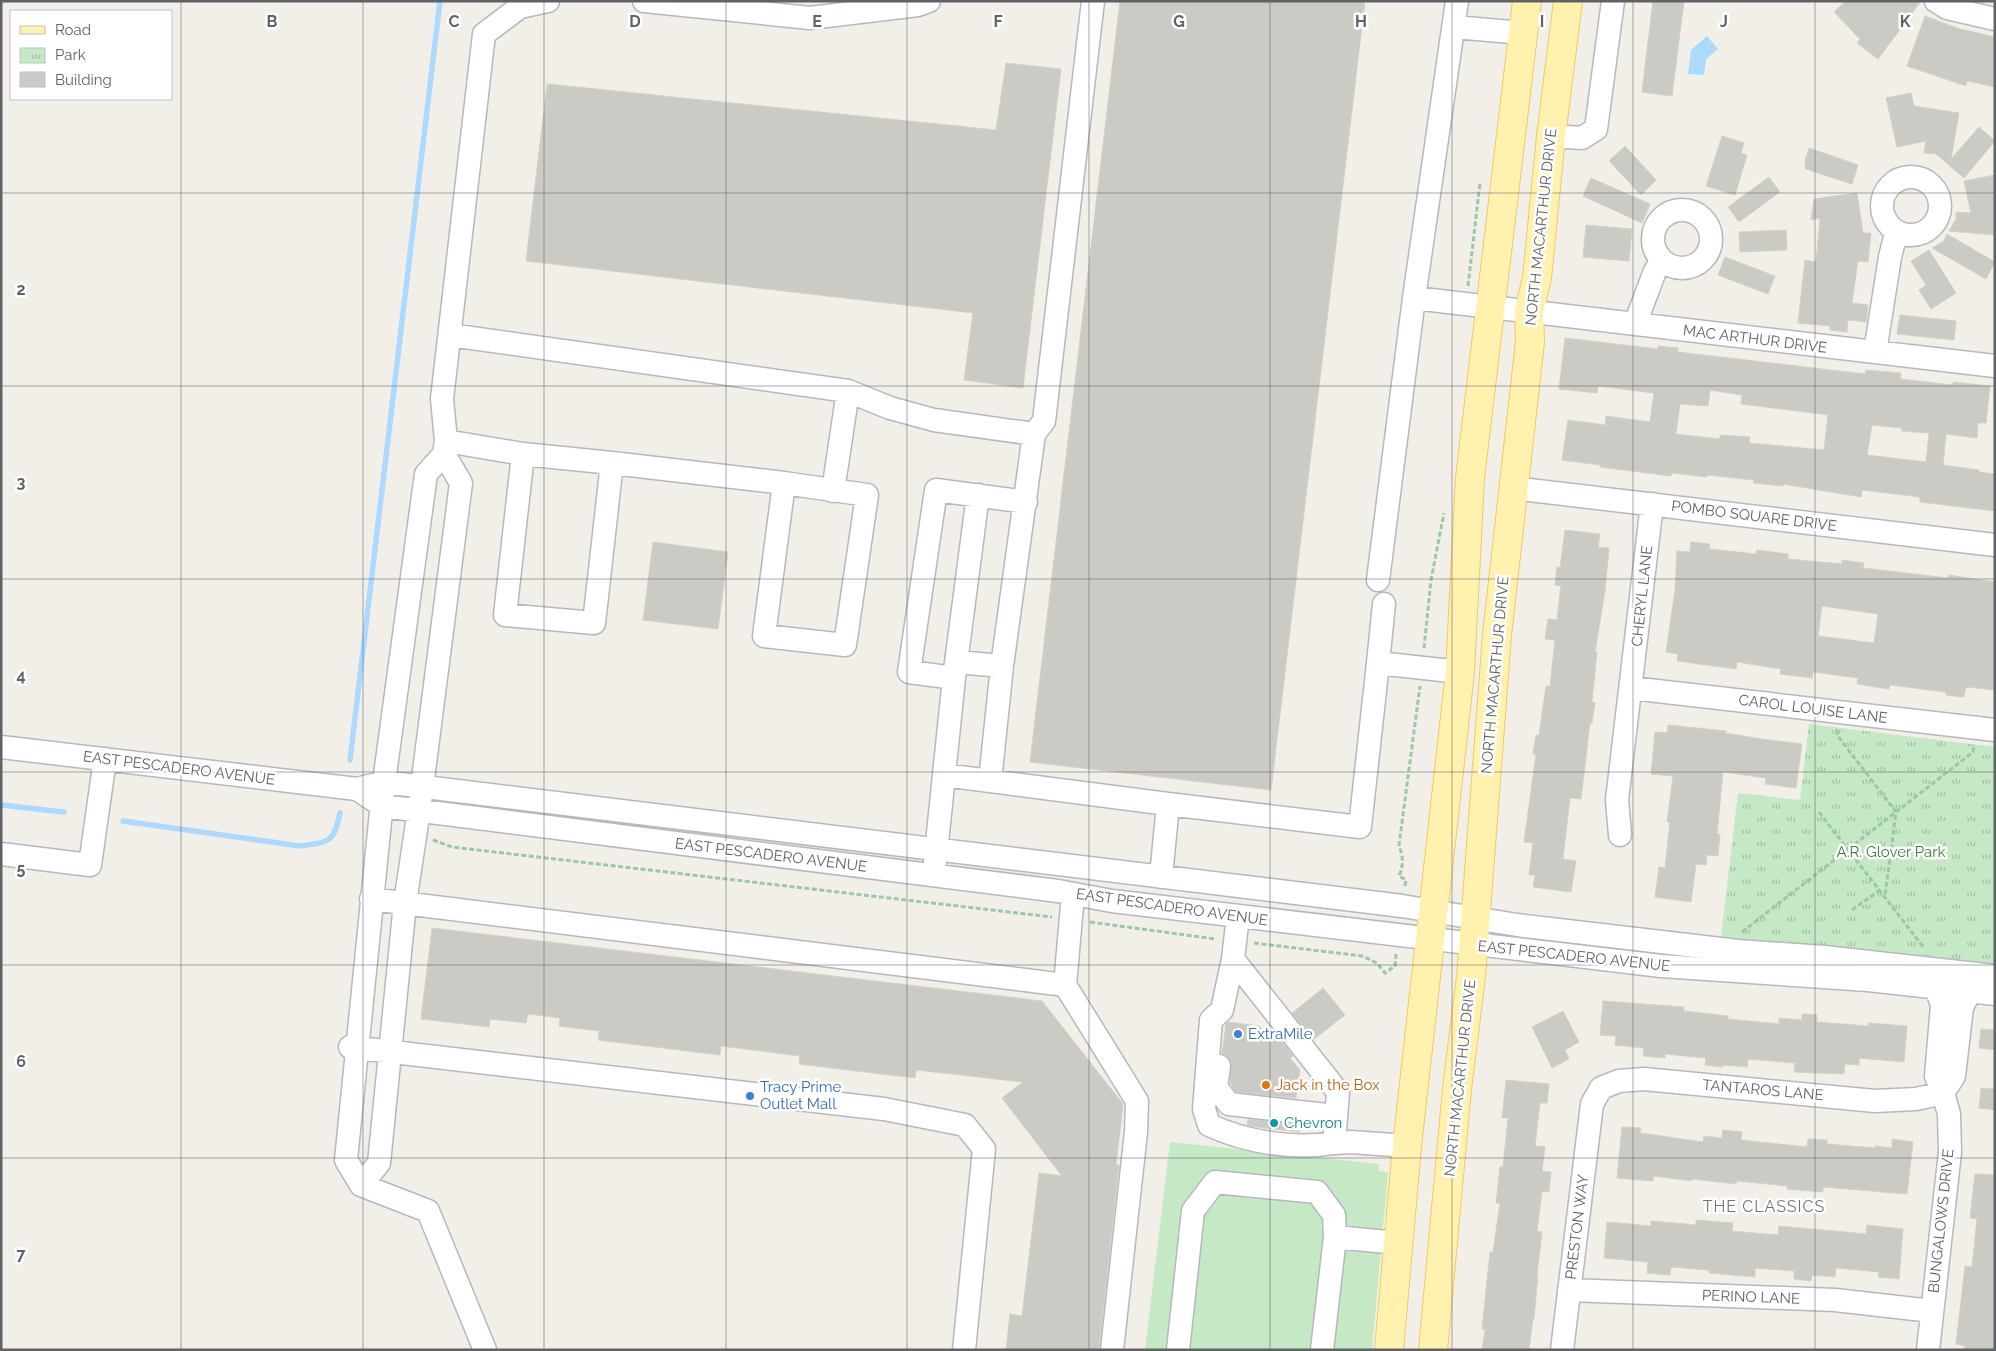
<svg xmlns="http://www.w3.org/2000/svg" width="1996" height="1351" font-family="Raleway,sans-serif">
  <defs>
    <pattern id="park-tufts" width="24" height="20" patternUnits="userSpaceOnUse" patternTransform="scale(1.25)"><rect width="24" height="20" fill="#c5e8c5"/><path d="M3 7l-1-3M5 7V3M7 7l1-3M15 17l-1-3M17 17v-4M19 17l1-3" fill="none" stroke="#a3c0a4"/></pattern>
  </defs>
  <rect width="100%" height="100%" fill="#f1efe8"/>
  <path fill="#c5e8c5" d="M1170 1142 1379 1164V1171L1388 1172 1372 1350H1145Z"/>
  <path fill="url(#park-tufts)" d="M1809 724 1995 747V969L1721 937 1738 793 1800 800Z"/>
  <path fill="#aadaff" d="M1707 36 1718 49 1706 59 1704 75 1688 74 1691 50Z"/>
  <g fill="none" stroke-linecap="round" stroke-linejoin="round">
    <path stroke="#aadaff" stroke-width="5.5" d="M350 760 440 1
      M1 805 64 812
      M123 821 300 846C329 842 334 843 340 813"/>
  </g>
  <path fill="#cccac5" stroke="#d6d1c6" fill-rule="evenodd" d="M1120 1H1365L1271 790 1030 762Z
    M1653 1H1684L1672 96 1642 92Z
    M1846 1H1921L1878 59 1857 43 1860 39 1834 12Z
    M1925 16 1960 29 1995 37V87L1967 81 1966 86 1907 66Z
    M1006 63 1061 69 1023 388 964 380 973 313 526 261 547 84 996 130Z
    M1911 93 1914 106 1959 113 1951 159 1979 127 1995 141 1964 178 1936 154 1924 153 1926 141 1897 147 1886 98Z
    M1722 136 1744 143 1741 153 1747 155 1735 195 1706 186Z
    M1625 146 1656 180 1641 195 1609 161Z
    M1809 148 1858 165 1852 184 1806 169 1805 161Z
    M1995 175V235L1949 231 1956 219V212L1971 213 1964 181Z
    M1769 177 1780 192 1739 222 1728 207Z
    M1591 178 1650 204 1642 223 1583 196Z
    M1857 193 1863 233H1871L1868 262 1858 261 1852 303 1868 305 1866 322 1848 320 1847 332 1830 330V326L1798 323 1805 260 1816 262 1820 218 1811 220 1814 199Z
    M1586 225 1632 229 1629 261 1583 257Z
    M1786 230 1787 250 1740 252 1739 232Z
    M1947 234 1995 262 1986 279 1932 248 1943 242Z
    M1929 250 1956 293 1931 309 1919 290 1926 285 1911 261Z
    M1725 257 1775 276 1768 294 1718 275Z
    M1900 315 1956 321 1954 340 1897 334Z
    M1565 338 1658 349V346L1678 348V352L1865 374 1866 370 1901 373 1900 379 1953 385V382L1990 386 1986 423H1978L1977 438 1946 434 1943 465 1979 470V472L1995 474V511L1920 502V497L1862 490 1861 497 1783 484V486L1753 483 1754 480 1707 475V477L1671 473V476L1600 467V465L1562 460 1568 420 1605 425 1606 416 1650 422 1654 393 1598 386 1597 393 1559 389ZM1710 390 1742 395 1741 404 1828 415 1824 450 1749 443 1750 437 1720 435V439L1676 434 1680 404 1708 406ZM1872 425 1902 428V431L1929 433 1926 462 1867 455Z
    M1565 530 1600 534 1598 547 1609 548 1605 591 1595 652H1597L1592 702 1595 703 1592 723H1590L1581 799 1570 798 1563 859 1576 861 1571 892 1533 887 1535 875H1529L1533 843 1524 842 1536 754H1533L1536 735H1539L1546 686H1550L1555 640 1545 639 1548 619 1557 620 1561 586 1555 585 1557 567 1560 568Z
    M653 542 728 552 718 629 643 620Z
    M1691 542 1710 544 1709 549 1756 554 1757 550 1788 554V559L1842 564V560L1864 563 1863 568 1948 578 1949 575 1995 582V690L1966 687 1964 697 1946 695V692L1890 685 1889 689 1857 684 1858 678 1813 672 1812 678 1780 674 1781 669 1737 662 1736 669 1677 661 1678 654 1666 652 1675 590 1677 551 1690 552ZM1822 606 1878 614 1874 643 1818 636Z
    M1668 725 1726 731 1725 733 1762 739 1802 744 1796 788 1765 784 1766 778 1723 772 1717 834H1720L1718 856 1707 855 1706 865 1696 864 1691 902 1655 897 1659 867 1665 868 1670 822H1667L1673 776 1651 774 1655 732 1667 733Z
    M432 928 1042 1001 1123 1104 1116 1165H1119L1099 1350H1006L1010 1314 1022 1316 1039 1173 1062 1176 1002 1098 1023 1082 916 1070 915 1078 799 1064 800 1056 721 1046 720 1055 598 1040 599 1031 559 1026 560 1018 528 1014 526 1023 490 1019 489 1027 421 1019Z
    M1323 988 1345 1015 1313 1040 1292 1013Z
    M1603 1001 1684 1007V1011L1728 1016V1019L1779 1024V1018L1802 1020V1014L1817 1015V1022L1868 1026 1869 1023 1907 1026 1904 1062 1859 1058V1065L1845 1064 1844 1074 1794 1072 1795 1063 1748 1059 1747 1067 1723 1065V1067L1705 1065 1706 1058 1665 1054V1058L1643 1056 1644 1048 1615 1045 1616 1036 1600 1035Z
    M1563 1011 1579 1042 1565 1050 1569 1059 1552 1068 1532 1027Z
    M1228 1022 1259 1026 1266 1035 1272 1030 1293 1056 1290 1058 1300 1070 1296 1098 1236 1092 1230 1083 1231 1062 1227 1056 1222 1054 1226 1024Z
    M1981 1029 1995 1030V1050L1979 1048Z
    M1506 1080 1549 1084 1547 1103H1540L1535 1146 1545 1147 1542 1171 1551 1172 1549 1192 1542 1191 1537 1231 1542 1232 1537 1274H1538L1534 1319 1533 1318 1529 1350H1482L1485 1330 1482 1329 1490 1252H1493L1500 1203H1496L1500 1167H1503L1508 1118H1502Z
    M1981 1088 1995 1089V1110L1979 1108Z
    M1248 1119 1300 1125 1299 1132 1257 1127 1247 1125Z
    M1622 1127 1641 1128 1640 1133 1703 1142 1704 1136 1722 1138 1723 1130 1742 1132 1741 1140 1807 1147 1808 1139 1827 1140V1144L1875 1148V1146L1892 1148V1139L1913 1142 1907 1194 1823 1187V1192L1787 1189V1186L1737 1181 1736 1184 1692 1179V1181L1654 1176 1653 1181 1617 1178Z
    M1975 1174 1995 1175V1350H1964L1965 1346 1956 1344 1965 1266 1972 1267 1977 1219 1970 1218Z
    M1696 1220 1733 1223 1732 1231 1778 1235 1779 1226 1866 1234 1867 1225 1903 1229 1899 1279 1878 1277 1879 1272 1836 1268 1835 1277 1812 1275 1811 1281 1794 1279V1271L1755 1268V1277L1709 1273V1270L1671 1267 1670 1275 1647 1273 1648 1262 1604 1258 1607 1222 1651 1226V1221L1696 1225Z"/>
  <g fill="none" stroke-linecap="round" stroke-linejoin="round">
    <defs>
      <path id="minor" d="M644 1 810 18 918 5 929 1
        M1936 1 1947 8 1995 19
        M1454 27 1523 33
        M1551 136 1582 138 1596 129 1613 1
        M1882 206a29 29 0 1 1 58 0a29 29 0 1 1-58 0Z
        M1653 239a29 29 0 1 1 58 0a29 29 0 1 1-58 0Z
        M1414 298 1995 366
        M1635 324 1655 271 1662 261
        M450 335 848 391 890 408 934 420 1034 434
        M1875 352 1890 257 1896 233
        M446 441 523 454 505 615 594 623 612 463 784 483 764 636 845 645 867 495 784 483
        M523 454 612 463
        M1512 488 1995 545
        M833 491 848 391
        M1378 580 1414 298 1457 1
        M1384 604 1378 663 1460 672
        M957 662 1002 666
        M954 678 909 672 936 490 1026 502
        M1631 688 1995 730
        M1 747 357 789 384 782 1402 906 1517 925 1738 951 1824 957 1995 976
        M944 775 954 678 978 495
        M990 781 1002 666 1034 434 1044 421 1093 1
        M357 789 382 806 1058 891 1112 901 1661 966 1868 980 1995 994
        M1620 835 1617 800 1652 504
        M1 854 90 865 105 759
        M935 862 944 775 1168 804
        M1161 877 1168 804 1360 827 1378 663
        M1073 894 1065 985 1137 1101 1136 1132 1112 1350
        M371 899 1065 985
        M1238 916 1233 959 1338 1092 1334 1143 1351 1142 1407 1146
        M1233 959 1222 1010 1211 1020 1204 1109 1209 1125C1246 1142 1293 1150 1334 1143
        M350 1047 884 1109 965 1125 984 1149 964 1350
        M1219 1066 1216 1087 1229 1104 1335 1116
        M1943 1093 1954 1076 1962 1007 1970 992
        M361 1185 379 1163 405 903 419 810 461 483 444 454
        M1335 1237 1398 1243
        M1569 1290 1835 1300 1932 1311
        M485 1350 428 1211 361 1185 346 1160 384 782 426 474 444 454 446 441 442 399 484 34 520 7 548 1
        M1178 1350 1193 1211 1215 1182 1317 1192 1334 1215 1335 1237 1322 1350
        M1562 1350 1592 1104 1601 1088 1619 1081 1644 1079 1875 1101 1916 1099 1943 1093
        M1928 1350 1950 1152 1949 1114 1943 1093 1936 1076 1942 1005 1936 988"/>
      <path id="major" d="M1389 1350 1407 1146 1460 672 1470 478 1527 1
        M1433 1350 1457 1089 1471 977 1497 635 1530 342 1529 311 1537 278 1551 136 1568 1"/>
    </defs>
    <use href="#minor" stroke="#b5b8bc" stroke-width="25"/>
    <use href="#major" stroke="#f2c960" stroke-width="30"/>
    <path stroke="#9cc7a9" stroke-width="3" stroke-dasharray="5 2.5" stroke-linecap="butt" d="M1468 286 1480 183
      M1424 648 1431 580 1444 513
      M1837 730V735L1896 812 1885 896
      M1819 812 1924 948
      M433 840 452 847 1052 917
      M1890 854 1901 856
      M1405 886 1406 880 1399 876C1404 865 1403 856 1399 845L1420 686
      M1852 910 1880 890
      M1090 922 1215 939
      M1742 932 1973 752 1974 746
      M1254 943 1362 956 1377 963 1385 973 1395 966 1396 954"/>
    <use href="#minor" stroke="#fff" stroke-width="22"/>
    <use href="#major" stroke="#fff2af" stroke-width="28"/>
  </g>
  <path fill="none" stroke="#5f6368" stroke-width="1" stroke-opacity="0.55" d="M181 1V1350M363 1V1350M544 1V1350M726 1V1350M907 1V1350M1089 1V1350M1270 1V1350M1452 1V1350M1633 1V1350M1815 1V1350M1 193H1995M1 386H1995M1 579H1995M1 772H1995M1 965H1995M1 1158H1995"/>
  <g fill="#3f7fe0" stroke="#fff" stroke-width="2">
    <circle cx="1238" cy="1034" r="5"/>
    <circle cx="750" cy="1096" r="5"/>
  </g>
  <circle fill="#e8710a" stroke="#fff" stroke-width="2" cx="1266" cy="1085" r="5"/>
  <circle fill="#0f9aa8" stroke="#fff" stroke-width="2" cx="1274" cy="1123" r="5"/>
  <g text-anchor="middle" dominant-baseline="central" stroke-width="5" stroke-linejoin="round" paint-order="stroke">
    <g font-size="15" fill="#5f6368" stroke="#fff">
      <text transform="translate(1541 227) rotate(-84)">NORTH MACARTHUR DRIVE</text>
      <text transform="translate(1755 339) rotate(7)">MAC ARTHUR DRIVE</text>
      <text transform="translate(1754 516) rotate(7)">POMBO SQUARE DRIVE</text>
      <text transform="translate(1642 596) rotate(-84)">CHERYL LANE</text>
      <text transform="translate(1495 675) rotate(-85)">NORTH MACARTHUR DRIVE</text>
      <text transform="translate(1813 709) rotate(7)">CAROL LOUISE LANE</text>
      <text transform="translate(179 768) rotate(7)">EAST PESCADERO AVENUE</text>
      <text transform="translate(771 855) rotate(7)">EAST PESCADERO AVENUE</text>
      <text transform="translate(1172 907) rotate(8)">EAST PESCADERO AVENUE</text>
      <text transform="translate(1574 956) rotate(6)">EAST PESCADERO AVENUE</text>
      <text transform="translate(1460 1078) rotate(-84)">NORTH MACARTHUR DRIVE</text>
      <text transform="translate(1763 1090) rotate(5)">TANTAROS LANE</text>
      <text transform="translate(1941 1221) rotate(-84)">BUNGALOWS DRIVE</text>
      <text transform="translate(1577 1227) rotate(-83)">PRESTON WAY</text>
      <text transform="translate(1751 1297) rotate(2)">PERINO LANE</text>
    </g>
    <g font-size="15" fill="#348238" stroke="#fff">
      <text x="1891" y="852">A.R. Glover Park</text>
    </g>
    <g font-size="15" fill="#366cbe" stroke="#fff" text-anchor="start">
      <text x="1248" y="1034">ExtraMile</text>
      <text x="760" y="1087">Tracy Prime<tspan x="760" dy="17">Outlet Mall</tspan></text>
    </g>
    <g font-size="15" fill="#c56008" stroke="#fff" text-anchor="start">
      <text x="1276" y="1085">Jack in the Box</text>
    </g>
    <g font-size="15" fill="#0d838f" stroke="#fff" text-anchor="start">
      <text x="1284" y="1123">Chevron</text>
    </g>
    <g font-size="16" letter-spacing="1" fill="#70757a" stroke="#fff">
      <text x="1764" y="1206">THE CLASSICS</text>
    </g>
  </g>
  <g font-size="16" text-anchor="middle" font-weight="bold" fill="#5f6368" stroke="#fff" stroke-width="5" stroke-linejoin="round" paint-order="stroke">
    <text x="272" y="27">B</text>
    <text x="454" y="27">C</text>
    <text x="635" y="27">D</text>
    <text x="817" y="27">E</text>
    <text x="998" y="27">F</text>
    <text x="1179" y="27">G</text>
    <text x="1361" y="27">H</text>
    <text x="1542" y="27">I</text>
    <text x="1724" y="27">J</text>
    <text x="1905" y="27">K</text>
    <text x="21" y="295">2</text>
    <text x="21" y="488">3</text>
    <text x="21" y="681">4</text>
    <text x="21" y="874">5</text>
    <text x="21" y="1067">6</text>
    <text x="21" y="1260">7</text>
  </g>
  <rect width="1996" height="1351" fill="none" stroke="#5f6368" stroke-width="5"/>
  <rect x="10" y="10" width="162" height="90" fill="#ffffff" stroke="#bfc1c3"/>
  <rect x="20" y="26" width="25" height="8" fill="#fff2af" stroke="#bfc1c3"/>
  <text x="55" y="35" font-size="15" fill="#5f6368">Road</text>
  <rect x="20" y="48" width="25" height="15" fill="url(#park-tufts)" stroke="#bfc1c3"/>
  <text x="55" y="60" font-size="15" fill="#5f6368">Park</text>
  <rect x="20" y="72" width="25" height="15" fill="#cccac5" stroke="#bfc1c3"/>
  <text x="55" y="85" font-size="15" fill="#5f6368">Building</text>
</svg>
